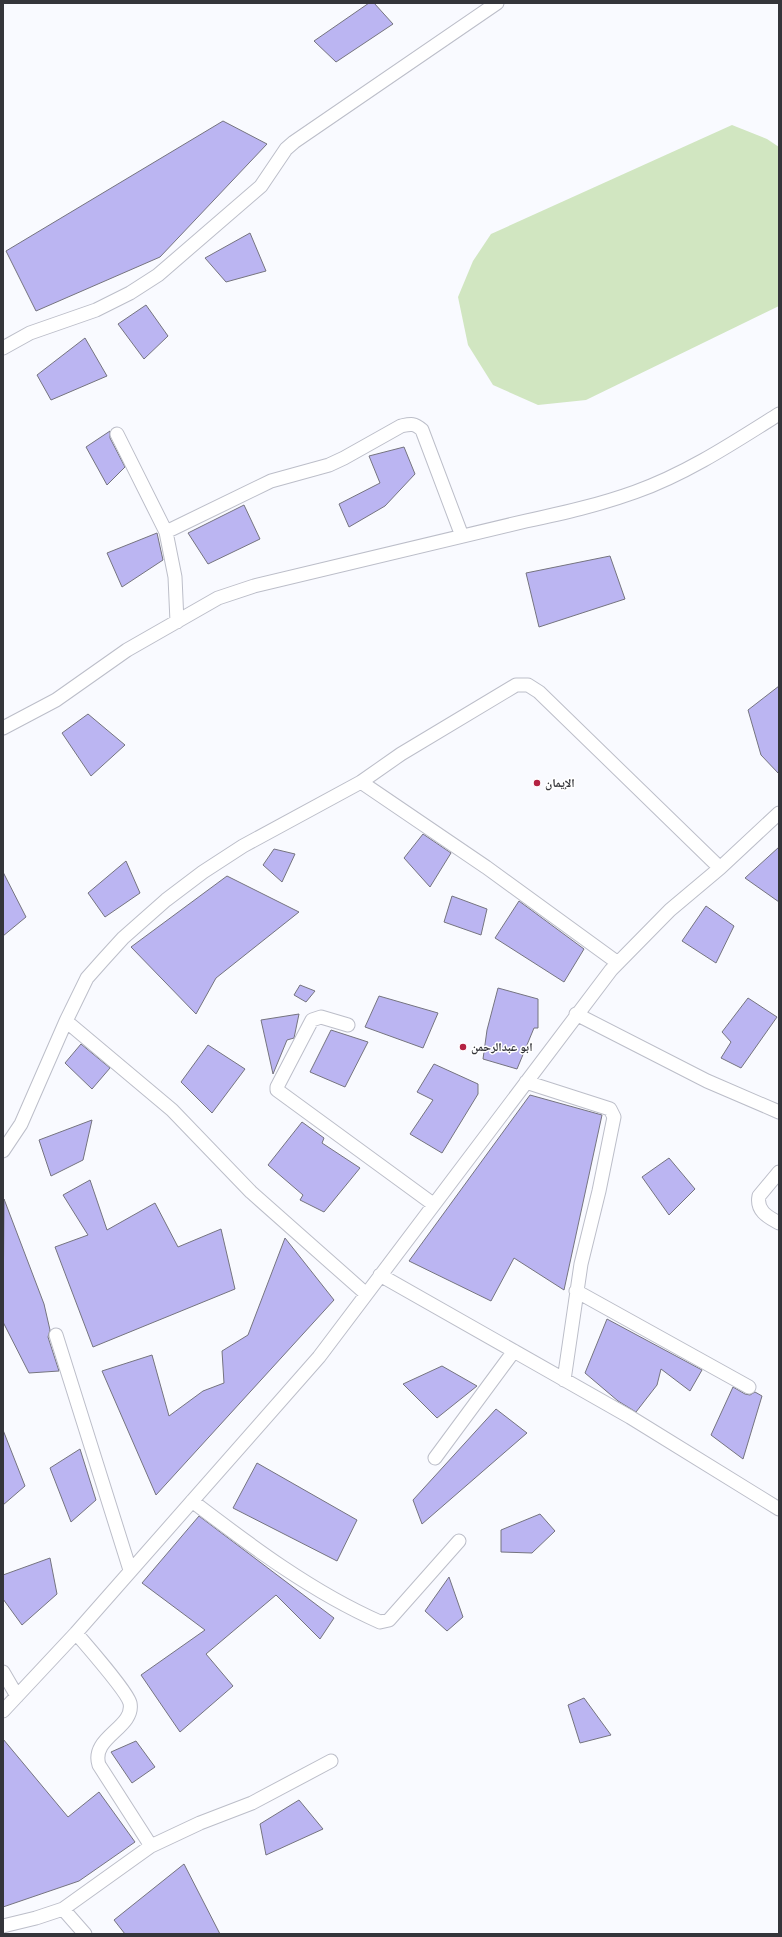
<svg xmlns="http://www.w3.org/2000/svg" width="782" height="1937" font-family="'Roboto Condensed','Noto Naskh Arabic',sans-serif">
  <rect width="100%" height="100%" fill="#f9faff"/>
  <path fill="#d1e6c1" d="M732 125 767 139 779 147V306L586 400 538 405 493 385 468 345 458 297 473 261 491 234Z"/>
  <path fill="#bbb5f2" stroke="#75747f" d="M369 3H374L393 24 336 62 314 41Z
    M223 121 267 144 160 257 36 311 6 251Z
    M250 233 266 271 226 282 205 258Z
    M146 305 168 336 144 359 118 324Z
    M85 338 107 376 51 400 37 375Z
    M110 431V438L125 467 107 485 86 447Z
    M404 447 415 474 385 506 349 527 339 504 380 483 369 456Z
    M244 505 260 539 208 564 188 533Z
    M157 533 163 560 122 587 107 553Z
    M610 556 625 599 539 627 526 573Z
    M779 686V774L761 755 748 710Z
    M88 714 125 745 91 776 62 733Z
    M423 834 451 853 430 887 404 858Z
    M779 847V902L745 878Z
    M274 849 295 854 282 882 263 865Z
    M126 861 140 893 105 917 88 893Z
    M3 872 26 917 3 936Z
    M227 876 299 912 216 978 196 1014 131 947Z
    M452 896 487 909 481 935 444 922Z
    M519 901 584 949 564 982 495 938Z
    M706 906 734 926 716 963 682 941Z
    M300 985 315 991 306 1002 294 995Z
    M498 988 538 999V1028H534L517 1069 483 1059 487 1030Z
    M379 996 438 1013 423 1048 365 1027Z
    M748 998 777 1017 741 1068 721 1058 731 1042 722 1032Z
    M299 1014 294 1038 287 1040 273 1074 261 1020Z
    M331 1030 368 1042 345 1087 310 1072Z
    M81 1044 110 1068 92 1089 65 1063Z
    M208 1045 245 1069 212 1113 181 1082Z
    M434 1064 478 1084V1094L442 1153 410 1134 433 1100 417 1092Z
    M530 1095 602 1115 564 1290 514 1258 491 1301 409 1261Z
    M92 1120 83 1160 51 1176 39 1140Z
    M302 1122 324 1138 322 1143 360 1168 324 1212 300 1200 303 1195 268 1165Z
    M669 1158 695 1189 669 1215 642 1177Z
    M90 1180 107 1230 155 1203 178 1247 221 1229 235 1289 93 1347 55 1247 88 1235 63 1195Z
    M4 1199 44 1304 50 1330 48 1337 59 1371 29 1373 3 1322Z
    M285 1238 334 1300 156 1495 102 1371 152 1355 169 1416 203 1391 224 1383 222 1351 248 1335Z
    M607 1319 702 1370 690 1391 661 1369 657 1385 636 1412 618 1401 585 1373Z
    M442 1366 477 1386 437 1418 403 1384Z
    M733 1387 745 1394 750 1395 755 1392 762 1396 743 1459 711 1435Z
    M496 1409 527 1433 422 1524 413 1500Z
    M3 1430 25 1486 3 1505Z
    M80 1449 96 1500 71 1522 50 1468Z
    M257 1463 357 1520 337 1561 233 1508Z
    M540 1514 555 1531 532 1553 501 1552V1530Z
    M199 1516 334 1618 320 1639 276 1595 206 1654 233 1686 180 1732 141 1675 205 1630 142 1583Z
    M50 1558 57 1594 22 1625 3 1599V1575Z
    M449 1577 463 1617 447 1631 425 1611Z
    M584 1698 611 1735 580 1743 568 1705Z
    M3 1739 68 1817 99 1792 135 1842 79 1881 3 1907Z
    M136 1741 155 1767 132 1783 111 1752Z
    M299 1800 323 1829 266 1855 260 1824Z
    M184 1864 220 1934H125L114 1920Z"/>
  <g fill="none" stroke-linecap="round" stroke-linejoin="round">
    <defs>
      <path id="street" d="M3 348 30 333 96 310 130 293 158 275 261 186 286 149 294 142 497 3
        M117 434 166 532 175 577 177 622
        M166 532 271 481 329 465 344 458 401 426C411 424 414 423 422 430L462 536
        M3 728 56 700 127 650 218 598 254 586 526 521C563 513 599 505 635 492 686 474 733 443 779 414
        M361 782 486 867 618 963
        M576 1014 707 1081 779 1112
        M66 1021 87 978 103 960 123 938 166 900 203 872 243 846 361 782 401 754 516 685H528L539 692 720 868
        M348 1025 321 1017 312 1020 277 1087V1090L433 1204
        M526 1082 610 1109 614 1117 599 1191 581 1264 564 1380
        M3 1151 21 1124 66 1021 172 1110 251 1192 365 1293
        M779 1172 759 1196C756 1211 768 1217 779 1223
        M380 1275 630 1417 779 1509
        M576 1291 749 1387
        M56 1335 130 1570
        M435 1458 514 1351
        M192 1501C251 1546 312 1592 380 1622L389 1620 459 1541
        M76 1633C86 1645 127 1691 130 1703 135 1728 90 1737 99 1765L151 1846
        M3 1672 17 1696
        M3 1711 76 1633 319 1357 611 970 670 910 720 868 779 813
        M63 1909 85 1934
        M3 1926 36 1918 63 1909 151 1846 200 1823 252 1803 331 1761"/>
    </defs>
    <use href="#street" stroke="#bcbec9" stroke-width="15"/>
    <use href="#street" stroke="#fff" stroke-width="13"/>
  </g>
  <g fill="#b42243" stroke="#fff" stroke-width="1.5">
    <circle cx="537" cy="783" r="4"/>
    <circle cx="463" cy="1047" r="4"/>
  </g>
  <g text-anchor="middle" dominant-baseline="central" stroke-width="3" stroke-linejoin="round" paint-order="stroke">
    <g font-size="12" font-weight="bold" fill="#34353a" stroke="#fff" text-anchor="start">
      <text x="545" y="783">الإيمان</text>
      <text x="471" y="1047">ابو عبدالرحمن</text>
    </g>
  </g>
  <rect width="782" height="1937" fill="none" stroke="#34353a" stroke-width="8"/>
</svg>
